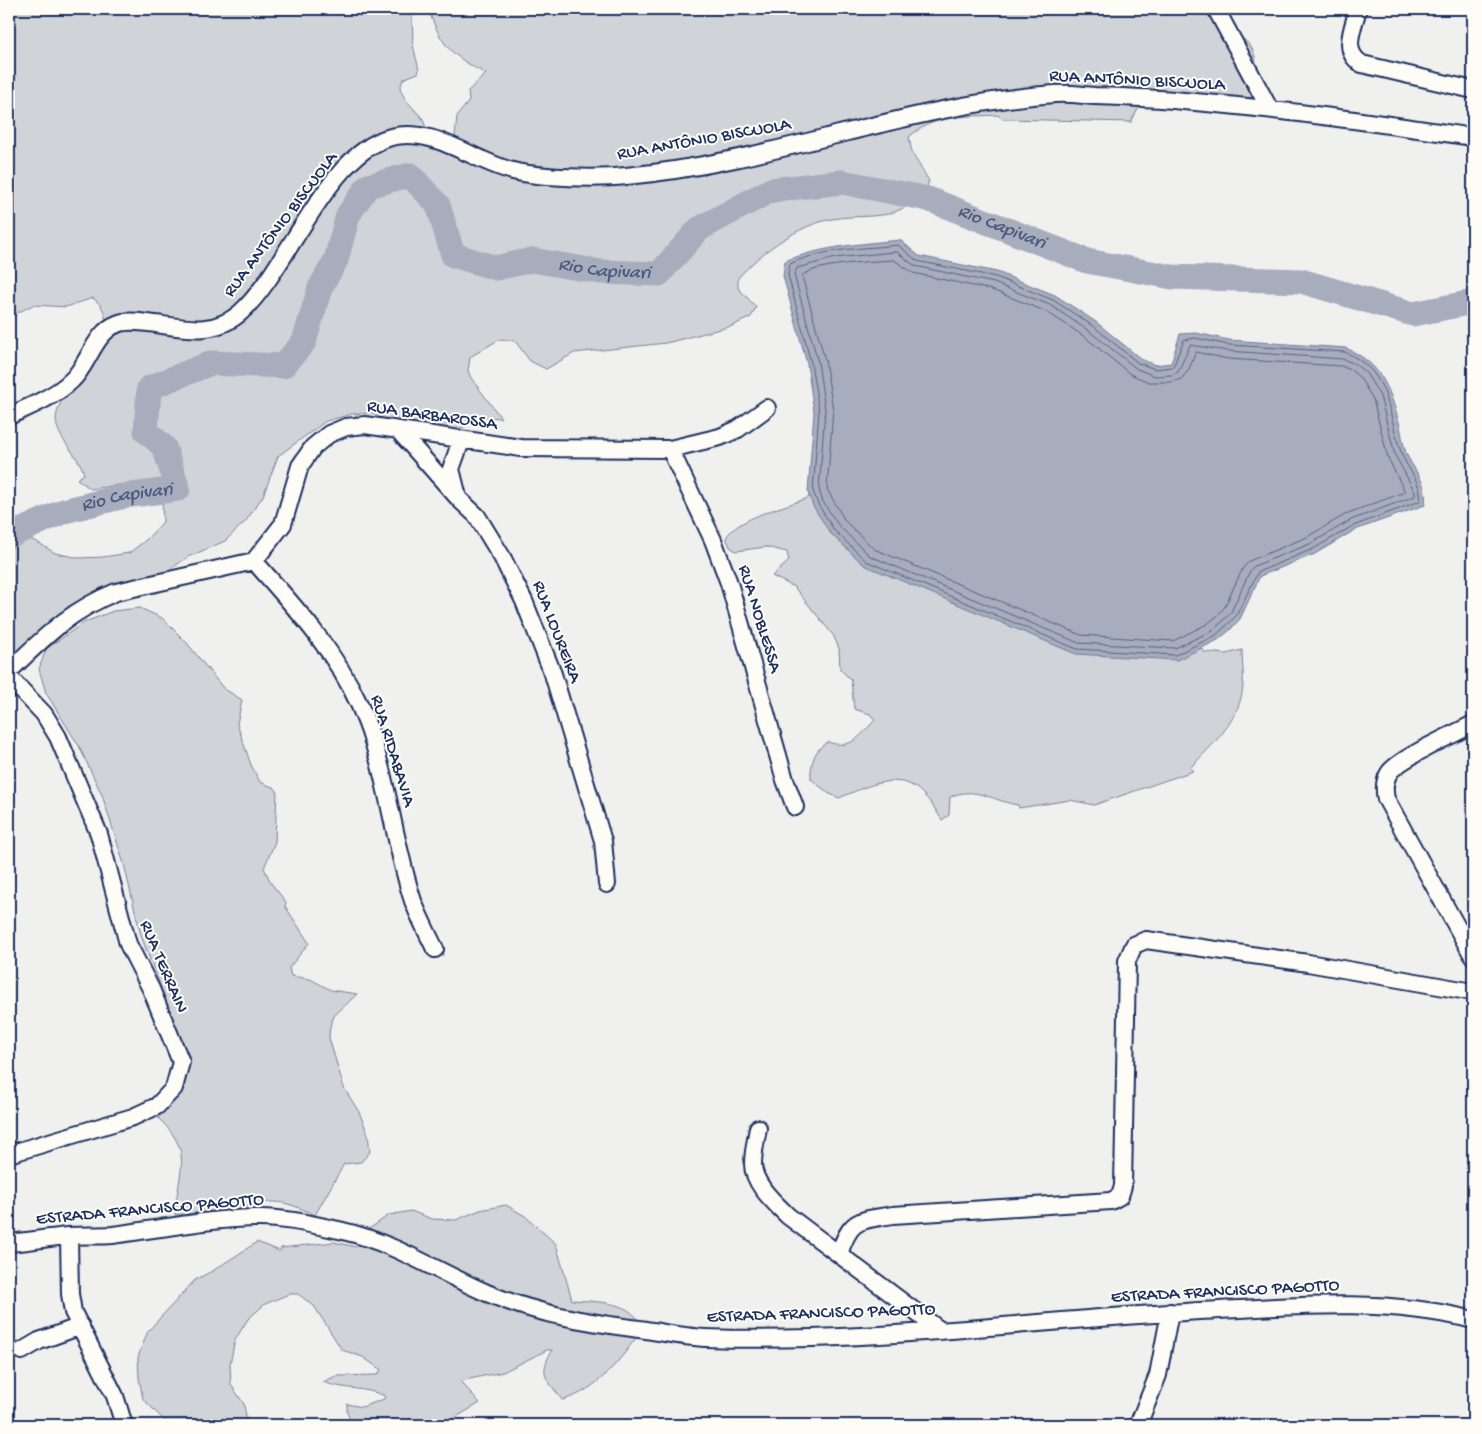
<svg xmlns="http://www.w3.org/2000/svg" width="1482" height="1434" font-family="'Gochi Hand',sans-serif">
  <rect width="100%" height="100%" fill="#f0f0ee"/>
  <filter id="ink" filterUnits="userSpaceOnUse"><feTurbulence type="fractalNoise" baseFrequency=".02" numOctaves="2"/><feDisplacementMap in="SourceGraphic" scale="10" xChannelSelector="R" yChannelSelector="G"/><feConvolveMatrix kernelMatrix="1 2 1 2 8 2 1 2 1" color-interpolation-filters="sRGB"/></filter>
  <g filter="url(#ink)">
    <path fill="#d0d3d8" stroke="#76819b" d="M9 9H350L353 11 363 12 365 9H412L413 45 419 70 418 73 403 79 400 89 405 99 423 119 430 141 454 146 457 116 469 101 468 91 486 74C450 54 443 48 428 9H1224V27C1234 33 1246 38 1252 49 1260 62 1256 94 1246 104L1144 98 1131 122 1004 119 997 115C965 117 934 114 909 137L912 153 929 181 923 198C912 203 900 211 888 214 867 218 845 215 823 221 792 230 759 254 738 278V288L756 307 751 317 732 326 666 343 574 353 546 369 530 361 515 341 500 339 470 357 468 371 471 378 501 418 482 417 464 427 436 437 422 436 372 413 352 414 326 421 278 456 263 496 245 522 225 541 188 557 151 582 101 597 9 667V531L37 542 55 553 79 558 103 557 129 553 146 540 163 522 162 498 144 487 118 485 91 489 77 479 84 474C79 454 57 440 56 420 56 385 135 329 93 298L66 307 33 305 9 317Z
      M820 468 1195 635 1204 652 1226 654 1242 650C1242 662 1244 673 1243 685 1241 720 1212 745 1190 768L1193 771 1094 805 1070 800 1019 808 1018 805C995 802 976 785 950 797L949 815 942 820C937 812 931 802 924 795 900 768 866 787 839 798L828 793 811 779C810 765 814 749 828 742 851 750 859 737 875 720L870 714 854 709 851 680 840 669 839 648 833 635 794 587 772 576 789 561 787 552 766 547 736 551 730 547 726 538C736 518 787 506 808 498Z
      M140 608 162 618 187 643 223 688 242 700 237 724 251 765 260 782 275 788 277 791 275 842 264 868 271 883 286 902 285 906 309 943 289 968 291 976 310 979 331 990 357 994 334 1016 330 1026 329 1038 344 1088 359 1112 368 1134 370 1152 361 1162 344 1164 315 1215C270 1193 269 1204 225 1211 209 1214 192 1212 175 1215 177 1171 196 1153 158 1118 175 1097 189 1087 188 1058L141 936 124 864 102 795 79 746 46 693 39 669 46 649 85 622 113 611Z
      M506 1205 525 1216 556 1244 572 1300C596 1302 635 1300 642 1329 622 1358 597 1392 562 1400 546 1377 538 1376 552 1350H547L503 1372 460 1381 480 1403 453 1419 425 1425H353L347 1413V1404L362 1407 384 1399 385 1396C366 1387 343 1390 323 1382L336 1376 377 1375 381 1370 363 1357 342 1350 314 1306 298 1294H289L265 1304 248 1319 235 1340 230 1364 231 1385 244 1404 247 1425H169L143 1399 139 1378 138 1357 148 1331 195 1280 214 1270 257 1242 280 1251 281 1248 334 1242 356 1247 369 1229 389 1215 411 1211 432 1219 456 1220 480 1210Z"/>
    <path fill="#a7adbd" stroke="#6f7b97" d="M900 240 919 256 997 272 1055 295 1096 322 1141 359 1155 365 1171 363 1180 334 1196 333 1229 340 1346 348C1383 365 1390 389 1400 426 1402 435 1403 445 1406 453 1415 473 1428 482 1425 505L1355 530 1315 554 1260 576 1240 619 1230 630 1218 640 1177 660 1076 654 864 565 830 533 813 506 808 492 814 412 807 364 783 276 785 261C823 246 861 244 900 240Z"/>
    <g fill="none" stroke-linecap="round" stroke-linejoin="round">
      <path stroke="#536184" stroke-width="1" d="M898 245 917 261 996 277 1053 300 1093 326 1138 363 1155 369 1173 367 1184 340 1195 338 1229 345 1345 352C1392 373 1386 410 1401 452 1406 468 1423 483 1420 501L1353 526 1313 549 1258 572 1236 616 1226 626 1215 636 1175 655 1077 649 866 561 834 530 818 504 813 491 819 411 811 363 788 275 790 264C823 248 863 249 898 245Z
        M897 252 915 266 994 283 1050 305 1089 331 1137 369 1155 376 1172 375 1178 372 1190 345 1228 351 1343 359 1355 364 1366 373 1380 396 1395 455 1415 492V496L1351 520 1310 544 1254 566 1250 571 1231 612 1222 622 1212 631 1175 648 1079 643 870 556 839 526 823 502 819 490 825 410 818 362 794 275 797 268 835 258Z
        M894 260 913 273 992 290 1047 312 1085 337 1130 374 1149 382H1172L1181 379 1188 371 1196 352 1228 359 1341 366 1351 370 1360 378 1373 399 1388 458 1405 492 1348 513 1307 537 1249 561 1243 568 1224 608 1217 616 1207 624 1173 641 1081 635 874 549 845 521 827 489 833 410 825 360 802 276C813 264 876 261 894 260Z"/>
      <path stroke="#a7adbd" stroke-width="25" id="s1" d="M9 536 64 511 124 496 178 489 164 447 146 431 149 388 211 363 283 366 304 342 320 288 336 260 348 215 368 186 410 175 438 205 453 255 496 268 532 260 601 272 659 274 699 229 771 190 842 182 928 199 1087 261 1172 277 1301 281 1413 314 1473 302"/>
      <defs>
        <path id="minor" d="M1216 9 1269 108
          M1358 9C1353 28 1341 52 1362 64L1473 90
          M9 416C29 407 56 396 72 380 88 365 95 332 117 324 126 320 138 322 148 323 182 327 212 337 240 313 288 270 326 154 391 137 434 126 474 162 513 171 541 178 598 179 626 176 771 163 909 104 1055 94 1068 93 1082 95 1095 96 1125 97 1155 98 1184 101 1281 109 1377 123 1473 137
          M398 430 460 500 477 516 502 557 524 601 553 674 603 841 607 884
          M670 449 713 540 729 583 785 780 795 807
          M457 493 451 469 461 441
          M254 561C293 605 334 649 359 704 387 766 392 837 413 901 419 917 428 934 435 949
          M9 671C45 637 69 611 116 592L254 561 283 524 300 466 313 447 329 434 346 427 365 425 521 448 670 449 720 437 738 429 767 408
          M9 677 44 714 58 737 99 834 128 944 151 989 181 1062 174 1088 157 1106 133 1117 9 1154
          M1473 724C1455 734 1399 758 1389 773 1384 781 1384 790 1386 799L1473 956
          M758 1128C756 1140 753 1152 753 1164 753 1184 775 1203 788 1216L941 1331
          M69 1236 70 1294 73 1312 115 1396 124 1425
          M9 1243C29 1241 48 1238 68 1236 83 1235 98 1236 113 1235 160 1229 207 1219 254 1218 283 1217 315 1225 343 1231 395 1243 438 1272 487 1293 536 1314 586 1322 639 1329 661 1332 683 1337 705 1338 877 1344 1049 1318 1220 1310 1304 1305 1392 1299 1473 1320
          M839 1254C851 1218 858 1221 893 1215L1111 1201 1120 1196 1123 1186 1127 961 1134 945 1146 940 1308 963 1473 992
          M22 1351 39 1341 81 1326
          M1138 1425 1158 1375 1170 1312"/>
      </defs>
      <use href="#minor" stroke="#1b2f5e" stroke-width="20"/>
      <use href="#minor" stroke="#fdfcf7" stroke-width="16"/>
    </g>
  </g>
  <g text-anchor="middle" dominant-baseline="central" stroke-width="4" stroke-linejoin="round" paint-order="stroke">
    <g font-size="18" fill="#1b2f5e" stroke="#fdfcf7">
      <text transform="translate(1137 81) rotate(3)">RUA ANTÔNIO BISCUOLA</text>
      <text transform="translate(704 140) rotate(-10)">RUA ANTÔNIO BISCUOLA</text>
      <text transform="translate(281 225) rotate(-53)">RUA ANTÔNIO BISCUOLA</text>
      <text transform="translate(432 416) rotate(8)">RUA BARBAROSSA</text>
      <text transform="translate(759 619) rotate(73)">RUA NOBLESSA</text>
      <text transform="translate(556 632) rotate(69)">RUA LOUREIRA</text>
      <text transform="translate(392 751) rotate(73)">RUA RIDABAVIA</text>
      <text transform="translate(163 967) rotate(67)">RUA TERRAIN</text>
      <text transform="translate(150 1210) rotate(-5)">ESTRADA FRANCISCO PAGOTTO</text>
      <text transform="translate(1225 1292) rotate(-3)">ESTRADA FRANCISCO PAGOTTO</text>
      <text transform="translate(821 1314) rotate(-2)">ESTRADA FRANCISCO PAGOTTO</text>
    </g>
    <g font-size="19" font-style="italic" fill="#4c5b7f" stroke="#fdfcf7">
      <text stroke="none"><textPath href="#s1" startOffset="1356">Rio Capivari</textPath></text>
      <text stroke="none"><textPath href="#s1" startOffset="921">Rio Capivari</textPath></text>
      <text stroke="none"><textPath href="#s1" startOffset="125">Rio Capivari</textPath></text>
    </g>
  </g>
  <rect width="1482" height="1434" fill="none" stroke="#fdfcf7" stroke-width="30"/>
  <rect x="15" y="15" width="1452" height="1404" fill="none" stroke="#1b2f5e" stroke-width="2" filter="url(#ink)"/>
</svg>
